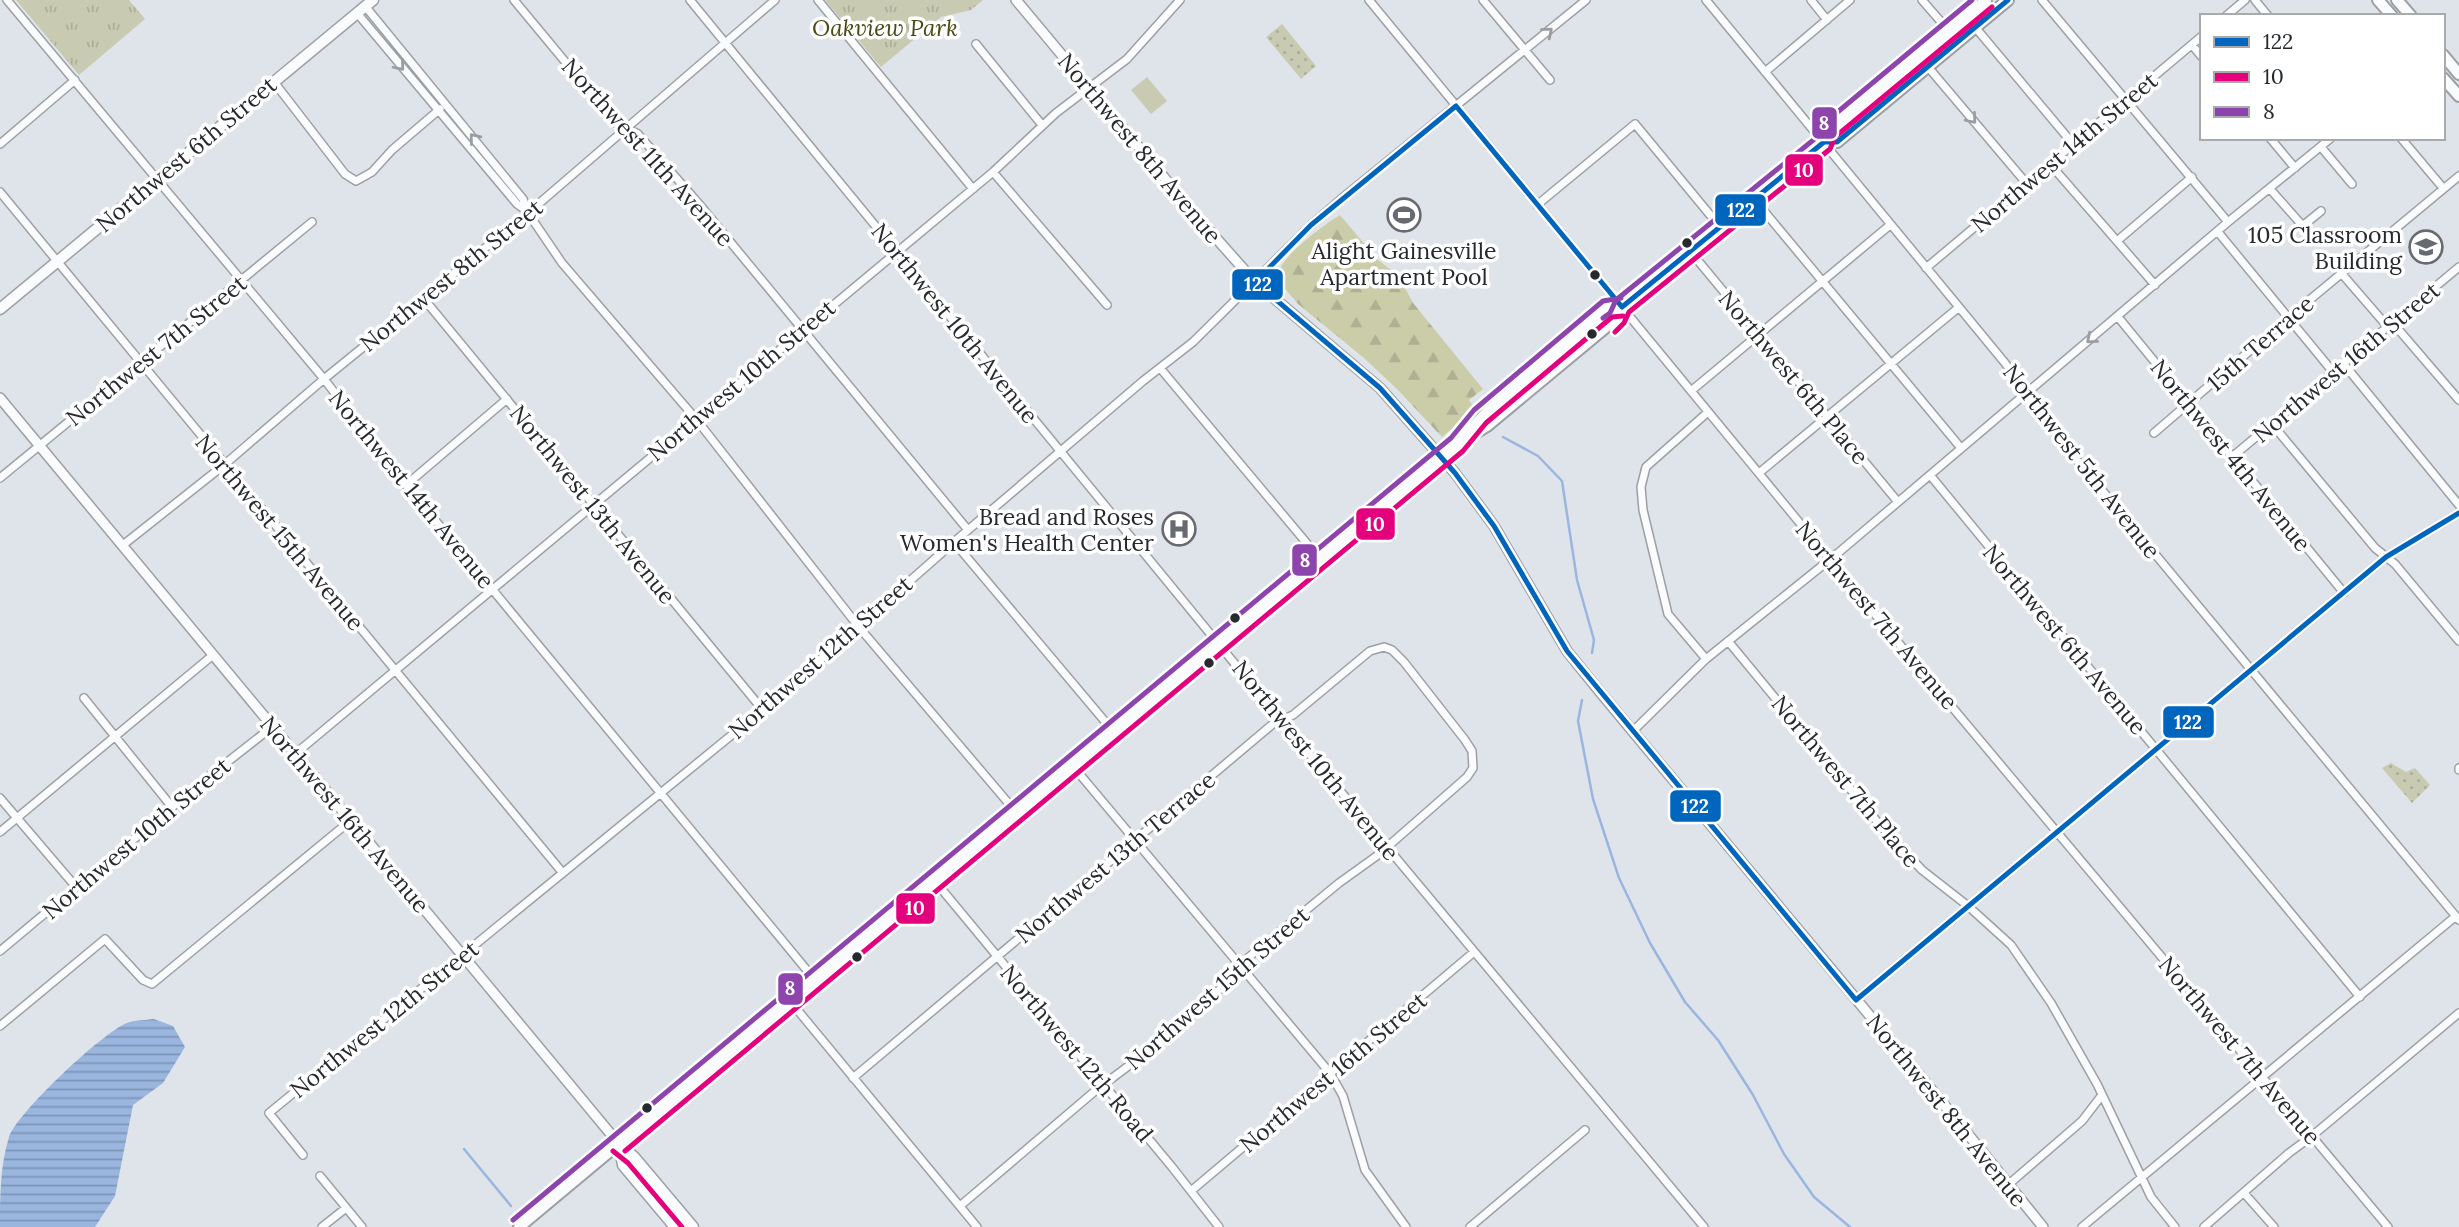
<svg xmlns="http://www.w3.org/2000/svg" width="2459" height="1227" font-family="Lora,serif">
  <defs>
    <pattern id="grass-tufts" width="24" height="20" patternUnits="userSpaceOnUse" patternTransform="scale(1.75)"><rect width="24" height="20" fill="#c8cbb1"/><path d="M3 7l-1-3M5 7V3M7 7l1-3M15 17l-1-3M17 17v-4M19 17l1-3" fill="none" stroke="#acae99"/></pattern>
    <pattern id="forest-firs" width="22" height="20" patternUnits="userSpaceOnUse" patternTransform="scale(1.75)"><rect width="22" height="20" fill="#cacda8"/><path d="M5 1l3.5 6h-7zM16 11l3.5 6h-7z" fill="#adb091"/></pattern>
    <pattern id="garden-dots" width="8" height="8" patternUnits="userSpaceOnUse" patternTransform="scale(1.75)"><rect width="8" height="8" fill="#c8cbb1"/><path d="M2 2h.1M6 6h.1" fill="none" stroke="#acae99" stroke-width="1.8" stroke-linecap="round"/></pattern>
    <pattern id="water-rules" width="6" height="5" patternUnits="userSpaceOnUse" patternTransform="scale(1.75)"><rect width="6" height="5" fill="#9ab6df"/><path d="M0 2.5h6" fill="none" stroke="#7d94b5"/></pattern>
  </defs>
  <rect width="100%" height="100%" fill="#dfe4eb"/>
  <path fill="url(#grass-tufts)" d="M16 0H129L145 19 79 75Z
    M825 0H983L971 10 941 17 881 67Z"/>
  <path fill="url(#forest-firs)" d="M1340 215 1378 260 1399 276 1413 303 1483 389 1469 400 1475 409 1442 437 1397 389 1364 358 1298 304 1277 279C1276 259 1324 225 1340 215Z"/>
  <path fill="url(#garden-dots)" d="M1282 24 1316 66 1301 79 1266 37Z
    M2391 763 2406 772 2415 768 2430 785 2412 803 2382 768Z"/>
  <path fill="#c8cbb1" d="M1147 77 1167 101 1151 114 1131 90Z"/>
  <path fill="url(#water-rules)" d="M154 1019 173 1026 185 1047 163 1083 133 1105 115 1196 95 1227H0C0 1197 0 1166 9 1137 17 1113 103 1032 127 1023 135 1020 145 1020 154 1019Z"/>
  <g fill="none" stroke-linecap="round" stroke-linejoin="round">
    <path stroke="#9ab6df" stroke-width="2.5" d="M1503 437 1538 456 1562 481 1577 580 1594 640 1592 653
      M1582 700 1578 721 1593 799 1619 878 1650 943 1685 1002 1718 1040 1753 1095 1784 1154 1814 1197 1850 1227
      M464 1149 511 1206"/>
    <defs>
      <path id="minor" d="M7 0 324 379 406 485 815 980
        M514 0 616 123 638 134 699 204 968 530
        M690 0 1281 720 1704 1227
        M818 0 973 189
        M1369 0 1911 658 2388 1227
        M1483 0 1550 80
        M1706 0 2005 363 2062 442 2459 920
        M1811 0 1827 20
        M1922 0 1949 31
        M2042 0 2228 222
        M2255 0 2268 16
        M365 6 523 199 528 213 562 263 696 419 858 626 1016 812
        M357 13 517 204 528 212
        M2226 16 2245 0
        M1975 27 2073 144
        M976 44 1042 125
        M2192 45 2202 57
        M1928 67 2027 184
        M1765 72 1850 0
        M274 82 345 174 356 181 372 172 392 150 440 109
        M2270 138 2295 168
        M2401 138 2443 188
        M0 144 75 80
        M2321 147 2352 184
        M2050 164 2155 285
        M993 172 1107 305
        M2270 189 2301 224H2305L2321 211
        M0 192 562 872
        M1754 199 1961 448
        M1537 205 1635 124 1720 227
        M2218 232 2333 372
        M2117 241 2192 177
        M1690 251 1898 502
        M1926 268 2202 36
        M2342 274 2387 326
        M424 299 762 709
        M2118 317 2344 593
        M2392 322 2459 400
        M2343 363 2459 505
        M1160 368 1320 559
        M1691 391 1890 225
        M2272 424 2375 548 2395 564 2459 641
        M2154 433 2289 317 2459 176
        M2232 457 2459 267
        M1759 473 1958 308
        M1930 475 2360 997
        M0 478 312 222
        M406 485 507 399
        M954 542 1113 731
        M123 545 224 465 324 379 528 213 775 0
        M1728 641 1880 825 1922 870 1968 906 2011 945 2051 1003 2097 1084 2151 1197 2175 1227
        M1706 659 1668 614 1643 510 1641 487 1646 467 1708 412
        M84 698 172 807
        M1633 731 1706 659 1838 553 2228 222 2331 138
        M295 754 993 172 1056 113 1127 59 1180 0
        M1072 765 1330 1073 1343 1096 1365 1170 1406 1227
        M2459 768V770
        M0 798 76 887
        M0 832 213 655
        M934 880 1172 1167 1219 1227
        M0 951 207 778 272 727
        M1856 1000 2386 557 2459 513
        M790 1001 977 1227
        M0 1026 105 939 143 980 152 984 350 821
        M853 1078 1274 723 1293 715 1370 651 1384 647 1392 650 1404 662 1465 740 1472 751 1473 768 1467 777 1378 855 1339 883 1249 957 1234 976 1201 1007 1155 1046 1095 1091 960 1206
        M303 1155 269 1113 777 698 954 542 1143 381 1193 342 1311 225 1340 200 1586 0
        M320 1176 362 1227
        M2009 1184 2082 1121 2102 1095
        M1191 1191 1474 952
        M2244 1193 2274 1227
        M322 1227 346 1208
        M1470 1227 1585 1130
        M2082 1227 2456 916
        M2204 1227 2289 1153 2312 1136 2459 1013"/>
      <path id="tertiary" d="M1016 0 1192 211 1255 282 1380 388 1455 473 1494 526 1567 651 1600 692 1946 1107 2043 1227
        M0 398 619 1144"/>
      <path id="secondary" d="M0 309 373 0
        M619 1144 634 1157 693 1227
        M619 1144 623 1165 675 1227"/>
      <path id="primary" d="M2378 0 2392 16
        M2397 0 2411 16
        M2443 55 2459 74
        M2443 78 2459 96
        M1824 142H1837L2008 0
        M1464 436 1488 411 1609 308 1622 307
        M1457 444 1487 426 1617 318 1622 307 1824 142 1828 132 1986 0
        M519 1227 1425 471"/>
    </defs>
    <use href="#minor" stroke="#9ca0a5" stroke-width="10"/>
    <use href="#tertiary" stroke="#9ca0a5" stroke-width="12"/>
    <use href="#secondary" stroke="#9ca0a5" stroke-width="13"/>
    <use href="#primary" stroke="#9ca0a5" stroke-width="14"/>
    <use href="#minor" stroke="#fafbfc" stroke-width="7"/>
    <use href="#tertiary" stroke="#fafbfc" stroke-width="9"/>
    <use href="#secondary" stroke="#fafbfc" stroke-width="10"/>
    <use href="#primary" stroke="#fafbfc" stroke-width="10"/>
    <defs>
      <path id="primary-bridge" d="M1425 471 1457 444"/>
    </defs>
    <use href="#primary-bridge" stroke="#9ca0a5" stroke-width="14" stroke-linecap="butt"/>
    <use href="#primary-bridge" stroke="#fafbfc" stroke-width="10"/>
    <defs>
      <path id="bus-1" d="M2008 0 1837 142H1824L1622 307 1456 106 1311 225 1255 282 1380 388 1455 473 1494 526 1567 651 1856 1000 2386 557 2459 513"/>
      <path id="bus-2" d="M1615 332 1624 323 1629 312 1830 149 1835 137 1992 7
        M613 1151 628 1163 682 1227
        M625 1151 1463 451 1486 423 1612 317 1623 316"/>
      <path id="bus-3" d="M1603 318 1610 313 1616 300 1817 137 1822 125 1972 0
        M513 1220 1451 438 1474 410 1603 301 1621 298"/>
    </defs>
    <use href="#bus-1" stroke="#fff" stroke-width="10"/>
    <use href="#bus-2" stroke="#fff" stroke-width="10"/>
    <use href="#bus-3" stroke="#fff" stroke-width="10"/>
    <use href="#bus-1" stroke="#0065bd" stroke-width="5"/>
    <use href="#bus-2" stroke="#e5007d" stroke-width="5"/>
    <use href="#bus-3" stroke="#8e44ad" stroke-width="5"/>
  </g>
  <defs><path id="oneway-chevron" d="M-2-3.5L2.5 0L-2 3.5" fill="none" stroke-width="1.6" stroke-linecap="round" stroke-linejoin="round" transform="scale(1.75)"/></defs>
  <g stroke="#9b9da0">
    <use href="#oneway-chevron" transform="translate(1548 32) rotate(-40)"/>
    <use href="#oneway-chevron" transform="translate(400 66) rotate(50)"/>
    <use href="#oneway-chevron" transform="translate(1972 119) rotate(50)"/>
    <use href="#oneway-chevron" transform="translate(474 138) rotate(-129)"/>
    <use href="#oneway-chevron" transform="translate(2091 339) rotate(140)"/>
  </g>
  <defs>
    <symbol id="stadium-ring" viewBox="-11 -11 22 22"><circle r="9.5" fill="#fff" stroke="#676b71" stroke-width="1.5"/><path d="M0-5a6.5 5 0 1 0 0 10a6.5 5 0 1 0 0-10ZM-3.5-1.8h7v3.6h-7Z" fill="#676b71"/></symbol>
    <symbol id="university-ring" viewBox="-11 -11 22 22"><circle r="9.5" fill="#fff" stroke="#676b71" stroke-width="1.5"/><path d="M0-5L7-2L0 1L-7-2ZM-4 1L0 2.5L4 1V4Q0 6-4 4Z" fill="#676b71"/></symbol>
    <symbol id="hospital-ring" viewBox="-11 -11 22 22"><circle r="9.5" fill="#fff" stroke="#676b71" stroke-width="1.5"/><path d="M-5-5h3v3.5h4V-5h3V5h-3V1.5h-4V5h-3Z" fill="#676b71"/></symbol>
  </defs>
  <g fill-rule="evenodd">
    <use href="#stadium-ring" x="1385" y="196" width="38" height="38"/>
    <use href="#university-ring" x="2407" y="228" width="38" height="38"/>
    <use href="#hospital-ring" x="1160" y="510" width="38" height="38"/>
  </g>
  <g fill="#262a2f" stroke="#fff" stroke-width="2.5">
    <circle cx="1687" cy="243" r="6"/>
    <circle cx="1595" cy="275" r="6"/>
    <circle cx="1592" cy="334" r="6"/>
    <circle cx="1235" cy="618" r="6"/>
    <circle cx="1209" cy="663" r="6"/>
    <circle cx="857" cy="957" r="6"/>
    <circle cx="647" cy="1108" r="6"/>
  </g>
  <g text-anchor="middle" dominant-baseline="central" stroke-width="7" stroke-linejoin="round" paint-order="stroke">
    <g font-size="23" font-style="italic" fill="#4a4a14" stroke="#fff">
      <text x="885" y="27">Oakview Park</text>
    </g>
    <g font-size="23" fill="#262a2f" stroke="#fff">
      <text transform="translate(1140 148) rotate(50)">Northwest 8th Avenue</text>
      <text transform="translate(648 152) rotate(48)">Northwest 11th Avenue</text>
      <text transform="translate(2064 152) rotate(-40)">Northwest 14th Street</text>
      <text transform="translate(186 154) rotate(-40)">Northwest 6th Street</text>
      <text transform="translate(451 275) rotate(-39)">Northwest 8th Street</text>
      <text transform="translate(955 323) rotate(51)">Northwest 10th Avenue</text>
      <text transform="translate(2260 343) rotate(-41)">15th Terrace</text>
      <text transform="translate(156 350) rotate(-39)">Northwest 7th Street</text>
      <text transform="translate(2346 362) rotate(-40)">Northwest 16th Street</text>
      <text transform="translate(1794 377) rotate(50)">Northwest 6th Place</text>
      <text transform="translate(741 380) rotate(-40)">Northwest 10th Street</text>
      <text transform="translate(2231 455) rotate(51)">Northwest 4th Avenue</text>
      <text transform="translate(2082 461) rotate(52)">Northwest 5th Avenue</text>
      <text transform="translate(412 489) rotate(51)">Northwest 14th Avenue</text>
      <text transform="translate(593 504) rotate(51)">Northwest 13th Avenue</text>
      <text transform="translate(280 532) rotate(50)">Northwest 15th Avenue</text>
      <text transform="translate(1877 615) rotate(50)">Northwest 7th Avenue</text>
      <text transform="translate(2065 639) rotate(50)">Northwest 6th Avenue</text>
      <text transform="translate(820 657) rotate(-41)">Northwest 12th Street</text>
      <text transform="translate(1316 760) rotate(51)">Northwest 10th Avenue</text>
      <text transform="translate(1846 781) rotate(50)">Northwest 7th Place</text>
      <text transform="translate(345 814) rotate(50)">Northwest 16th Avenue</text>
      <text transform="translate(136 838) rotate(-40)">Northwest 10th Street</text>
      <text transform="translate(1115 857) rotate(-40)">Northwest 13th Terrace</text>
      <text transform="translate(1217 988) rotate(-41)">Northwest 15th Street</text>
      <text transform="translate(384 1019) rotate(-39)">Northwest 12th Street</text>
      <text transform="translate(2240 1050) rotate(50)">Northwest 7th Avenue</text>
      <text transform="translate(1077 1053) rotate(50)">Northwest 12th Road</text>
      <text transform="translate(1333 1072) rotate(-40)">Northwest 16th Street</text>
      <text transform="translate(1947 1110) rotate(51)">Northwest 8th Avenue</text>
    </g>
    <g font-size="23" fill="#262a2f" stroke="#fff" text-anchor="end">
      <text x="2402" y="234">105 Classroom<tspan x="2402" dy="26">Building</tspan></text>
      <text x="1404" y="250" text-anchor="middle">Alight Gainesville<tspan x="1404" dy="26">Apartment Pool</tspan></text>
      <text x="1154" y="516">Bread and Roses<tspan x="1154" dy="26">Women's Health Center</tspan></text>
    </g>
  </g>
  <g stroke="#fff" stroke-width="2.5">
    <rect x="1811" y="106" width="27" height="34" rx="7" fill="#8e44ad"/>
    <rect x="1784" y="153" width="40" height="34" rx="7" fill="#e5007d"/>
    <rect x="1714" y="193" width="53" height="34" rx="7" fill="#0065bd"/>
    <rect x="1231" y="268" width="53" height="33" rx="7" fill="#0065bd"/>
    <rect x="1355" y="507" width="41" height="34" rx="7" fill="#e5007d"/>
    <rect x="1291" y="543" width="27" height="34" rx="7" fill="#8e44ad"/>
    <rect x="2162" y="705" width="53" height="34" rx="7" fill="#0065bd"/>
    <rect x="1669" y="789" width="53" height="34" rx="7" fill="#0065bd"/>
    <rect x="895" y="892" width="41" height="33" rx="7" fill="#e5007d"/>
    <rect x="777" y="972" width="27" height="34" rx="7" fill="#8e44ad"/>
  </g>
  <g font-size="19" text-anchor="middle" font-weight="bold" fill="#fff">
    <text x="1824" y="130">8</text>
    <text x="1804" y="177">10</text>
    <text x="1741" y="217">122</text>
    <text x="1258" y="291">122</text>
    <text x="1375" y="531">10</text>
    <text x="1305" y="567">8</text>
    <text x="2188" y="729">122</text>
    <text x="1695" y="813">122</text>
    <text x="915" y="915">10</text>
    <text x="790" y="995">8</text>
  </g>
  <rect x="2200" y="14" width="245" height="126" fill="#ffffff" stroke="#a8aaac" stroke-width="2"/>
  <rect x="2214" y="37" width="35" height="10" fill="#0065bd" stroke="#a8aaac" stroke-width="2"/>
  <text x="2263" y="49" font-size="21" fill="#262a2f">122</text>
  <rect x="2214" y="72" width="35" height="10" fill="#e5007d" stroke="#a8aaac" stroke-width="2"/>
  <text x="2263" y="84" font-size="21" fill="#262a2f">10</text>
  <rect x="2214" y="107" width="35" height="10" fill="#8e44ad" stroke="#a8aaac" stroke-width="2"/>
  <text x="2263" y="119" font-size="21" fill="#262a2f">8</text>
</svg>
